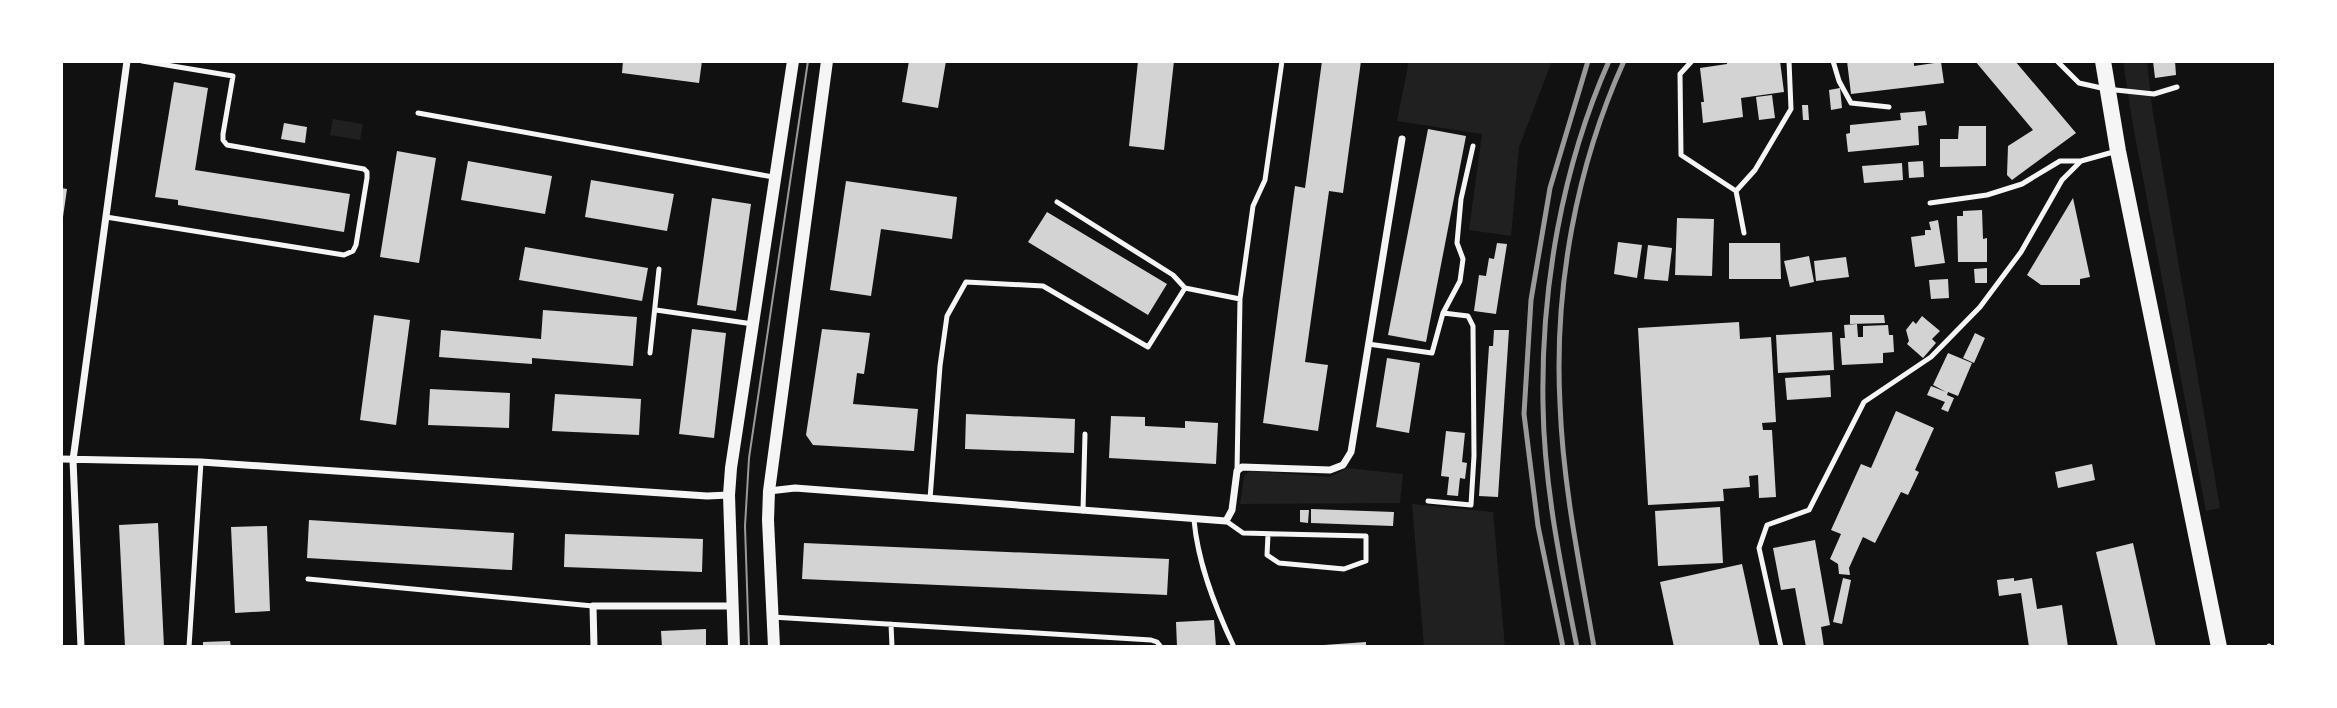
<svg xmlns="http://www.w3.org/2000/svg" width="2337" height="708" font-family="Manrope,sans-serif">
  <rect width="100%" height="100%" fill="#111"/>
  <path fill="#202020" d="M1409 61H1552L1519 147 1511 236 1469 230 1482 134 1397 121Z
    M2123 61H2147L2152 107 2220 508 2206 511 2132 120Z
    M333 119 363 124 360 140 330 135Z
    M1347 468 1403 474 1400 503 1240 504 1244 476 1250 471 1330 477Z
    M1412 504 1493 512 1505 647H1424Z"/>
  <path fill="#d3d3d3" d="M623 61H702L699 83 622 73Z
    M909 61H946L938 108 902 102Z
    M1138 61H1174L1164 150 1129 146Z
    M1322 61H1361L1343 193 1329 191 1305 362 1328 365 1318 431 1263 423 1295 186 1305 188Z
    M1727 61H1780L1784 92 1741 98 1743 117 1703 123 1701 102H1704L1700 68 1727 64Z
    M1847 61H1914V66L1941 62 1944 83 1851 94Z
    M1975 61H2015L2076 133 2012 180 2007 175 2008 146 2033 130Z
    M2153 61H2175L2176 75 2155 78Z
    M174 82 208 88 195 170 350 194 344 232 178 205V200L155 197Z
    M1840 88 1842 108 1831 110 1829 90Z
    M1772 95 1775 118 1759 120 1756 97Z
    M1802 105H1808L1809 120H1803Z
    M1925 111 1927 125 1918 126 1919 145 1848 152 1846 134 1850 133V125L1901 120 1900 113Z
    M284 123 307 127 305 143 281 139Z
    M1959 126H1986V166L1940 167V139H1958Z
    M1428 129 1466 136 1426 342 1388 335Z
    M397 151 436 158 419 263 380 257Z
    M468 161 552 176 545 214 461 200Z
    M1923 161 1924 177 1909 178 1908 162Z
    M1902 163 1903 180 1864 183 1862 166Z
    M591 180 674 194 667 231 585 217Z
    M846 181 957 197 952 239 881 229 871 296 830 290Z
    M61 188 67 189 63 217H61Z
    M712 198 751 204 736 311 697 305Z
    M2073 198 2090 277 2080 279V285H2041L2027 275Z
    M1982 210 1983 239 1987 238V262H1958L1957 216H1963V211Z
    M1047 212 1167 284 1148 315 1028 242Z
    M1677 218 1714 219 1712 276 1675 275Z
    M1938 220 1945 263 1915 267 1911 237 1925 235V230H1931L1929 222Z
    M1618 242 1642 245 1637 278 1614 274Z
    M1497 243 1507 244 1496 314 1474 311 1479 275 1486 276 1489 258 1494 259Z
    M1729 243H1780L1781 279H1729Z
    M1648 245 1672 248 1668 281 1644 279Z
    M525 247 648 268 642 301 519 280Z
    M1809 256 1814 282 1790 287 1784 261Z
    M1846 257 1849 277 1816 281 1814 261Z
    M1987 268V283H1975L1974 269Z
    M1948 279 1949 298 1931 299 1929 280Z
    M543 310 637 317 633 366 532 358V364L439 357 441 330 541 339Z
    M374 315 410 320 396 425 360 420Z
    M1850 315H1884L1885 323 1850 324Z
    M1922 316 1940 331 1932 339 1936 343 1923 358 1907 344 1909 341 1906 330 1913 321 1916 324Z
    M1739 322 1740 339 1771 337 1776 422 1762 423 1763 430H1772L1776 497 1759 498 1758 475 1749 476 1750 487 1723 489 1724 501 1648 505 1638 328Z
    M1857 324 1858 337H1863V326L1888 325 1889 335H1893L1894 352 1883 353V363L1842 365 1840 338H1845L1844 325Z
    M692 329 726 333 714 438 679 434Z
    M822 329 870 333 864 374 857 373 853 404 918 409 914 451 813 445 806 435Z
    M1494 330H1509L1498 497 1479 496 1489 346H1493Z
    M1832 332 1834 370 1778 373 1776 335Z
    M1975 333 1985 338 1974 363 1963 358Z
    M1948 353 1972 363 1958 396 1948 392 1947 395 1954 398 1948 412 1941 409 1945 402 1927 395 1931 386 1946 392 1933 385Z
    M1387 358 1420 363 1409 433 1376 427Z
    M1830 375 1831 397 1787 400 1785 378Z
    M430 389 510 393 509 428 428 425Z
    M555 394 641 399 639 435 552 431Z
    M1896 411 1934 428 1915 470 1919 472 1908 495 1901 492 1875 543 1863 537 1849 568 1850 575 1839 574 1838 564 1830 559 1841 534 1831 530 1861 464 1871 468Z
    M966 414 1075 419 1074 453 965 449Z
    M1111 416 1145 417V426L1185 428V421L1218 423 1216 464 1109 458Z
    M1446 431 1465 433 1462 462 1467 463 1465 479 1460 478 1458 496 1447 495 1449 477 1441 476Z
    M2092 464 2095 480 2058 488 2055 472Z
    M1720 507 1723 563 1658 566 1655 511Z
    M1311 509 1394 512 1393 526 1311 523Z
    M1300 510H1309L1308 523 1300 522Z
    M309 520 514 533 512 570 307 558Z
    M158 523 164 647H125L119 525Z
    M267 526 270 611 235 613 231 527Z
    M565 534 703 539 702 572 564 567Z
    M1815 540 1830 625 1821 627 1824 647H1806L1795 588 1781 590 1773 548Z
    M804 543 1169 559 1167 595 802 579Z
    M2133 543 2156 647H2118L2096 552Z
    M1742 564 1760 647H1674L1660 582Z
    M1843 578 1851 580 1842 624 1833 622Z
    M2014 578V581L2032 578 2037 609 2062 605 2068 647H2029L2021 593 1999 596 1997 580Z
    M1214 620 1216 647H1177L1176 622Z
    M706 629V647H662L661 631Z
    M230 641 231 647H203V642Z
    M1366 642V647H1324V645Z"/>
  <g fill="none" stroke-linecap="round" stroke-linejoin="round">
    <path stroke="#f5f5f5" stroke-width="5" d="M1692 61 1680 74 1681 155 1736 191 1744 233
      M1833 61 1839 81 1851 103 1889 107
      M2057 61 2079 83 2106 89 2154 94 2177 87
      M418 113 773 177
      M1736 191 1755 170 1791 109 1789 61
      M1057 202 1173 275 1185 288 1240 299
      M1930 203 1987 195 2022 184 2060 161H2081
      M106 217 344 255 353 251 356 245 367 178V172L364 169 227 145 223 140V134L233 76 142 61
      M656 310 753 324
      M1443 313 1460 281 1463 259 1457 243 1461 199 1473 146
      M1368 344 1432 353 1443 313 1468 316 1473 326 1474 456 1471 505 1428 501
      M650 353 659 269
      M1237 471 1240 299 1253 206 1265 180 1282 61
      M930 499 940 366 947 316 966 282 1043 286 1148 347 1185 288
      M1083 511 1085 434
      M1194 520C1198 564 1215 607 1234 647
      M1226 521 1243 533 1366 536V561L1344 569 1279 563 1267 555 1268 535
      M308 579 593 606
      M772 617 1151 640 1157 642 1161 647
      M891 624 892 647
      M2269 646V647
      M189 647 201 462
      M1781 647 1759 548 1767 525 1809 510 1864 402 1931 357 1980 307 2021 252 2062 180 2081 161 2117 151"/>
    <path stroke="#f5f5f5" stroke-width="7" d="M61 459 201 462 707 496 729 495
      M769 491 795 488 1226 521 1232 510 1237 471 1242 467 1330 470 1343 465 1351 452 1402 139
      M81 647 73 460 127 61
      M594 647 593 606H732"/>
    <path stroke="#f5f5f5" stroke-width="12" d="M734 647 729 495 731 468 793 61
      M774 647 768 520 769 491 827 61"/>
    <path stroke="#f5f5f5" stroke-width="16" d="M2103 61 2118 151 2219 647"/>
    <path stroke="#9a9a9a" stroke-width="2" d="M749 647 745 526 749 458 808 61"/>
    <path stroke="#9a9a9a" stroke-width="5" d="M1563 647 1538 526 1524 414 1531 300 1550 188 1588 61
      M1577 647C1561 567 1544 486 1543 404 1541 288 1562 167 1609 61
      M1594 647C1580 567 1563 486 1560 404 1554 288 1576 167 1624 61"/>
  </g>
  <rect width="2337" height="708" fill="none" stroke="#ffffff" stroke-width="126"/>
</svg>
